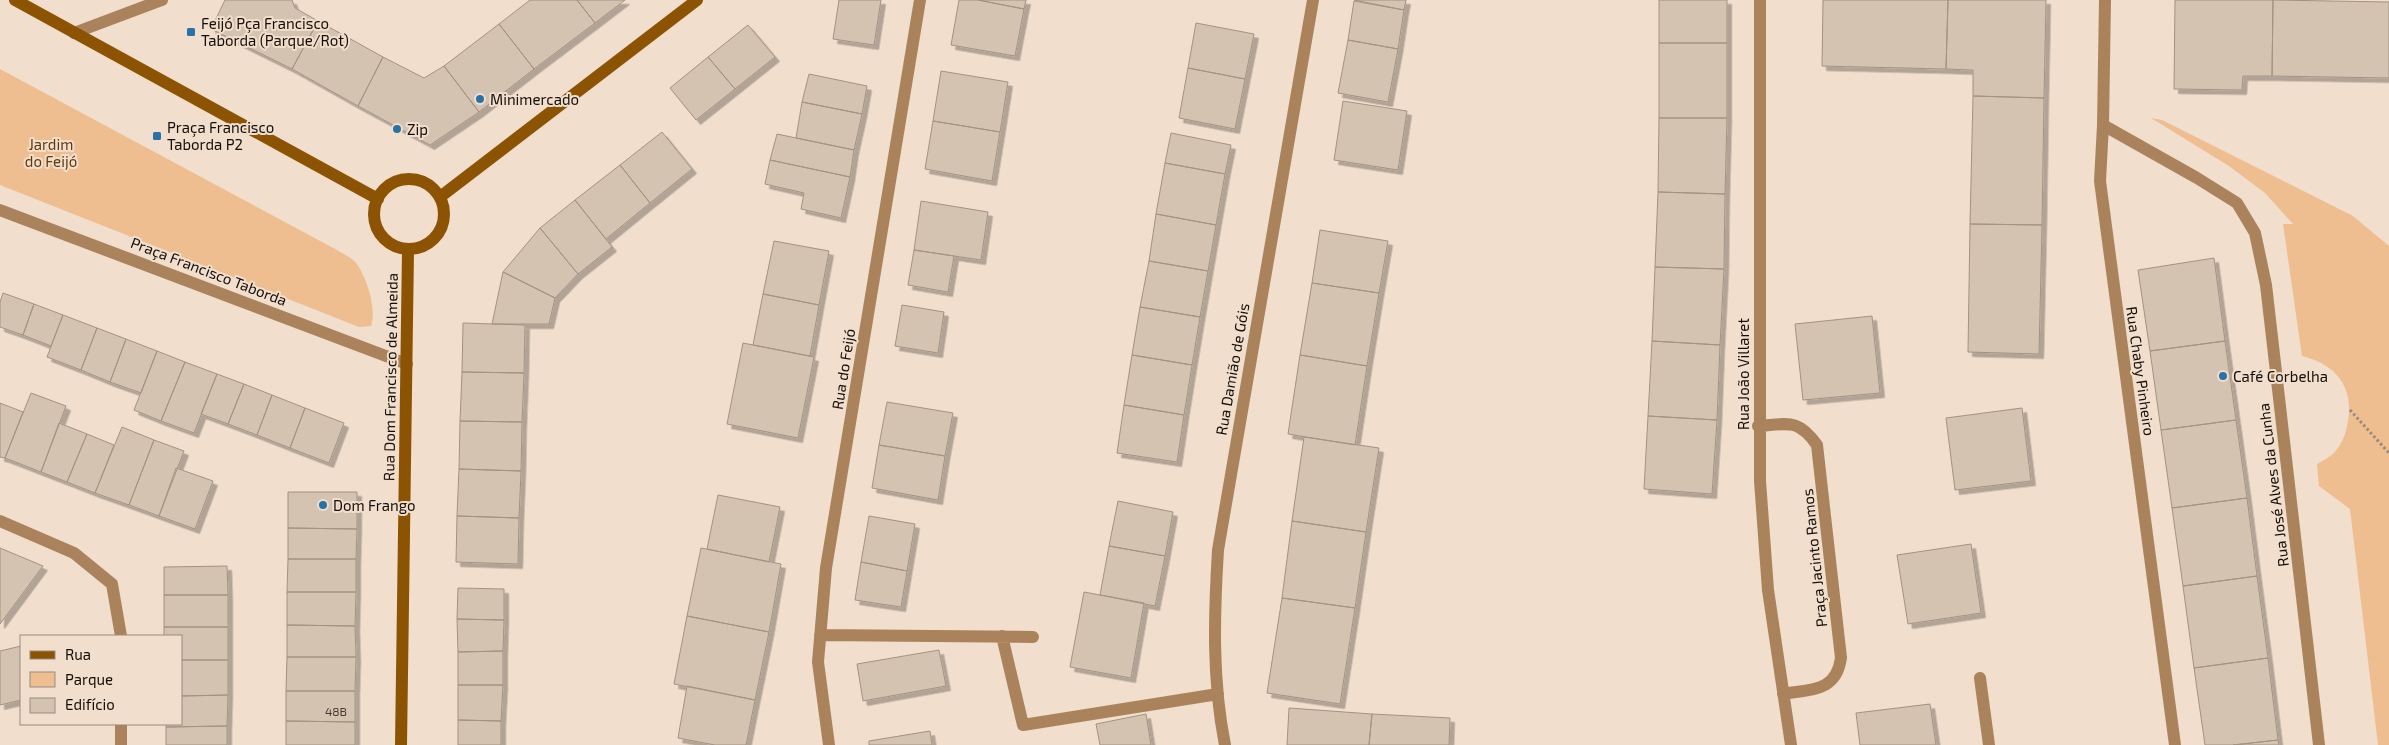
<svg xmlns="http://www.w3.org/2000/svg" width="2389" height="745" font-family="'Exo 2',sans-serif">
  <defs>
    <filter id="shadow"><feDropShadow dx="4.5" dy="4.5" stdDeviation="0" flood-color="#0004"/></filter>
  </defs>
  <rect width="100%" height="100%" fill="#f1decd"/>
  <path fill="#eebe91" d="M0 69 337 250C343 254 353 258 357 264 367 279 377 309 371 326L359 327 0 185Z
    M2151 118 2162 120 2353 216 2389 246V745H2378L2350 509 2319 486 2317 464C2323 461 2329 457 2334 453 2342 444 2346 434 2348 421 2354 386 2335 364 2302 356L2283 224H2293L2265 193 2229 166Z"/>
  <path fill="#d5c3b1" stroke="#a49282" filter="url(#shadow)" d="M225 0H292L295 8 318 21 292 69 211 29Z
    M530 0H577L595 23 534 69 499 24Z
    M577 0H625L595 23Z
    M839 0H881L874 45 833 39Z
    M959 0H978L1024 9 1015 56 951 45Z
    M978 0H1026L1024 9Z
    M1354 0H1406L1404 10Z
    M1659 0H1727V43H1659Z
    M1823 0H1948L1946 69 1822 66Z
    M1948 0H2046L2044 98 1973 96V70L1946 69Z
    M2175 0H2273L2272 76H2243L2242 90 2174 89Z
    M2273 0 2389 2V78L2272 76Z
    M1354 1 1404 10 1398 49 1348 40Z
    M318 21 383 57 358 106 292 69Z
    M1196 23 1254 34 1245 79 1188 68Z
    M499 24 534 69 479 112 444 66Z
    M748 25 775 57 735 89 708 57Z
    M1348 40 1398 49 1388 102 1338 93Z
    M1659 43H1727V118H1659Z
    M383 57 424 78 444 66 479 112 430 145 358 106Z
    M708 57 735 89 696 120 670 88Z
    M1188 68 1245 79 1235 129 1179 118Z
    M941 71 1008 82 1000 132 933 121Z
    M809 74 867 86 862 114 802 102Z
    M1973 96 2044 98 2042 225 1970 224Z
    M1343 101 1407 111 1398 170 1334 160Z
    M802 102 862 114 854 150 796 138Z
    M1659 118H1727L1725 194 1658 192Z
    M933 121 1000 132 992 181 925 169Z
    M662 132 692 169 650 203 620 165Z
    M1171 133 1231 145 1225 174 1165 163Z
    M777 134 854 150 850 177 770 160Z
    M770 160 850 177 841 218 801 209 804 193 765 184Z
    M1165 163 1225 174 1216 225 1156 214Z
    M620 165 650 203 606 239 575 200Z
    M1658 192 1725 194 1724 269 1655 267Z
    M575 200 612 247 578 274 540 228Z
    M921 201 988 212 981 260 914 250Z
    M1156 214 1216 225 1208 271 1149 261Z
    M1970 224 2042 225 2039 354 1968 352Z
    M540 228 578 274 555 298 503 272Z
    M1320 230 1388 241 1379 293 1312 283Z
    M774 241 829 251 819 305 763 294Z
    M914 250 954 256 948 292 908 285Z
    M2214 258 2225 341 2150 351 2138 270Z
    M1149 261 1208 271 1200 317 1140 307Z
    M1655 267 1724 269 1720 345 1652 341Z
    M503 272 555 298 549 324H492Z
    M1312 283 1379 293 1367 366 1300 355Z
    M3 293 34 304 23 335 0 327V302Z
    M763 294 819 305 810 356 753 345Z
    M34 304 63 315 51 346 23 335Z
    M902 305 944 312 938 353 895 346Z
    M1140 307 1200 317 1192 365 1132 355Z
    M63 315 97 328 81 370 47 357Z
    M1872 316 1880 393 1803 400 1795 324Z
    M463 323 525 325 524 373 462 372Z
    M97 328 126 339 110 382 81 370Z
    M126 339 157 351 141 393 110 382Z
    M1652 341 1720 345 1717 420 1648 416Z
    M2225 341 2236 420 2161 430 2150 351Z
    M743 343 814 357 798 438 727 424Z
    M157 351 185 362 161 421 134 410Z
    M1132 355 1192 365 1184 415 1124 405Z
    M1300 355 1367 366 1355 445 1288 434Z
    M185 362 217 374 194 433 161 421Z
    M462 372 524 373 522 422 460 421Z
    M217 374 244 384 228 424 201 414Z
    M244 384 272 395 257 435 228 424Z
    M31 393 66 406 41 472 5 458Z
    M272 395 305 408 290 448 257 435Z
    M887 402 953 413 945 456 879 445Z
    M0 403 23 412 5 458 0 457Z
    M1124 405 1184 415 1177 462 1117 453Z
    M305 408 344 423 329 463 290 448Z
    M2022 408 2031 481 1955 490 1946 418Z
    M1648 416 1717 420 1712 494 1644 489Z
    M2236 420 2247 498 2172 508 2161 430Z
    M460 421 522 422 521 471 459 469Z
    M59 423 87 434 67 482 41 472Z
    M122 427 154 440 129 505 95 493Z
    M87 434 114 445 95 493 67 482Z
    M1304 437 1379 448 1366 532 1292 521Z
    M154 440 184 451 159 516 129 505Z
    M879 445 945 456 938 500 872 488Z
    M176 468 213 481 195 529 159 516Z
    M459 469 521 471 519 518 457 516Z
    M288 492H357V529L288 528Z
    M718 495 780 507 769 562 707 549Z
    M2247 498 2257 576 2183 586 2172 508Z
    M1118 501 1173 512 1165 556 1109 546Z
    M457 516 519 518 518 564 456 562Z
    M869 516 915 524 907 571 861 562Z
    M1292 521 1366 532 1355 608 1282 598Z
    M288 528 357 529 356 559H288Z
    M1971 544 1981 613 1908 624 1897 555Z
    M1109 546 1165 556 1155 606 1100 595Z
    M0 548 43 566 0 624Z
    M701 548 781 564 769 632 687 616Z
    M288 559H356V592H287Z
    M861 562 907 571 901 607 855 600Z
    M227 566 228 595H164V567Z
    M2257 576 2268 658 2194 668 2183 586Z
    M458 588 504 589V620L457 619Z
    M287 592H356L355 626 287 625Z
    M1084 592 1144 603 1131 678 1070 667Z
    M164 595H228V627H164Z
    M1282 598 1355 608 1340 704 1267 693Z
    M687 616 769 632 755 700 674 684Z
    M457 619 504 620 503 651 458 652Z
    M287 625 355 626 356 657H287Z
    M164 627H228V660H181V636H164Z
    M21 646V700L0 705V651Z
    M939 650 946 686 863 701 857 664Z
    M503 651V685H458V652Z
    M287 657H356L355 691H286Z
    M2268 658 2278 740 2233 745H2205L2194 668Z
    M181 660H228V695L181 696Z
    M458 685H503L501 721 458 720Z
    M687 686 755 700 746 745H715L678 738Z
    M286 691H355V722L286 721Z
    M228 695 227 726 166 727V724H181V696Z
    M1930 704 1936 745H1860L1856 713Z
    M1289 708 1372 714 1369 745H1287Z
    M1146 714 1151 745H1100L1096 724Z
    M1372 714 1450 718 1449 745H1369Z
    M458 720 501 721V745H458Z
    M286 721 355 722V745H286Z
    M227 726V745H166V727Z
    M930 731 932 745H869V741Z
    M2278 740 2279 745H2233Z"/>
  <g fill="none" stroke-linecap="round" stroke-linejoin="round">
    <path stroke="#988a7e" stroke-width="3" stroke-dasharray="2.5 2.5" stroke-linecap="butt" d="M2350 410 2389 453"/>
    <path stroke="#aa835c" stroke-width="12" d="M1760 0V481L1768 590 1791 745
      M2105 0 2103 125 2100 181 2175 745
      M74 33 162 0
      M2103 125 2197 178 2237 203 2255 233 2266 285 2319 745
      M0 210 407 364
      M1758 426C1788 424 1798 418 1817 445L1841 658C1836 692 1812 689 1783 694
      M0 521 74 553 112 584 121 636
      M820 635 1033 637
      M1002 636 1023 725 1218 694
      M1980 678 1989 745
      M121 745V724
      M829 745 818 662 826 568 920 0
      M1225 745C1212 680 1214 615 1218 550L1313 0"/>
    <path stroke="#8c5303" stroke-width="12" d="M15 0 378 199
      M374 214a35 35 0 1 1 70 0a35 35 0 1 1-70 0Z
      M440 197 697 0
      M401 745 408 250"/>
  </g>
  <g fill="#2972a6" stroke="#f1decd" stroke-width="2">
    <rect x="186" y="27" width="10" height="10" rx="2.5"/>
    <circle cx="480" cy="99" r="5"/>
    <circle cx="397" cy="129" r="5"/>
    <rect x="152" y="131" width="10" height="10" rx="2.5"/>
    <circle cx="2223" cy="376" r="5"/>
    <circle cx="323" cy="505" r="5"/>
  </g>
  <g text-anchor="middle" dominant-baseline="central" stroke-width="4" stroke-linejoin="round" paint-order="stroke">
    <g font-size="12" fill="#443b32">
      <text x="336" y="711">48B</text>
    </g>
    <g font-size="15" fill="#140e08" stroke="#f1decd" text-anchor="start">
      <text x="201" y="23">Feijó Pça Francisco<tspan x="201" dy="17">Taborda (Parque/Rot)</tspan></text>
      <text x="490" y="99">Minimercado</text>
      <text x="167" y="127">Praça Francisco<tspan x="167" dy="17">Taborda P2</tspan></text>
      <text x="407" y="129">Zip</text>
      <text x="2233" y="376">Café Corbelha</text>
      <text x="333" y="505">Dom Frango</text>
    </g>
    <g font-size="15" fill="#613a0c" stroke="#f1decd">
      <text x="51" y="144">Jardim<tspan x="51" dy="17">do Feijó</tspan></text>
    </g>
    <g font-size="15" fill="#140e08" stroke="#f1decd">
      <text transform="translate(209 271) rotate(21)">Praça Francisco Taborda</text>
      <text transform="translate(843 369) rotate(-81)">Rua do Feijó</text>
      <text transform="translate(1232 369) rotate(-80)">Rua Damião de Góis</text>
      <text transform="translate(2141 371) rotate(82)">Rua Chaby Pinheiro</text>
      <text transform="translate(1743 374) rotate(-90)">Rua João Villaret</text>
      <text transform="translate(390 377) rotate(-89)">Rua Dom Francisco de Almeida</text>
      <text transform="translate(2273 485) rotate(-97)">Rua José Alves da Cunha</text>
      <text transform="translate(1814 558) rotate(-96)">Praça Jacinto Ramos</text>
    </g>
  </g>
  <rect x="20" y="635" width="162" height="90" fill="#f1decd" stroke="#998b7e"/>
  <rect x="30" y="651" width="25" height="8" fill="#8c5303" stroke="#998b7e"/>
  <text x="65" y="660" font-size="15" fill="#140e08">Rua</text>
  <rect x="30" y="672" width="25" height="15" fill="#eebe91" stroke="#998b7e"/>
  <text x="65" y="685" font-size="15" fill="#140e08">Parque</text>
  <rect x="30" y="698" width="25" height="15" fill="#d5c3b1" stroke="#998b7e"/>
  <text x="65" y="710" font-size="15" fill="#140e08">Edifício</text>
</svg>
